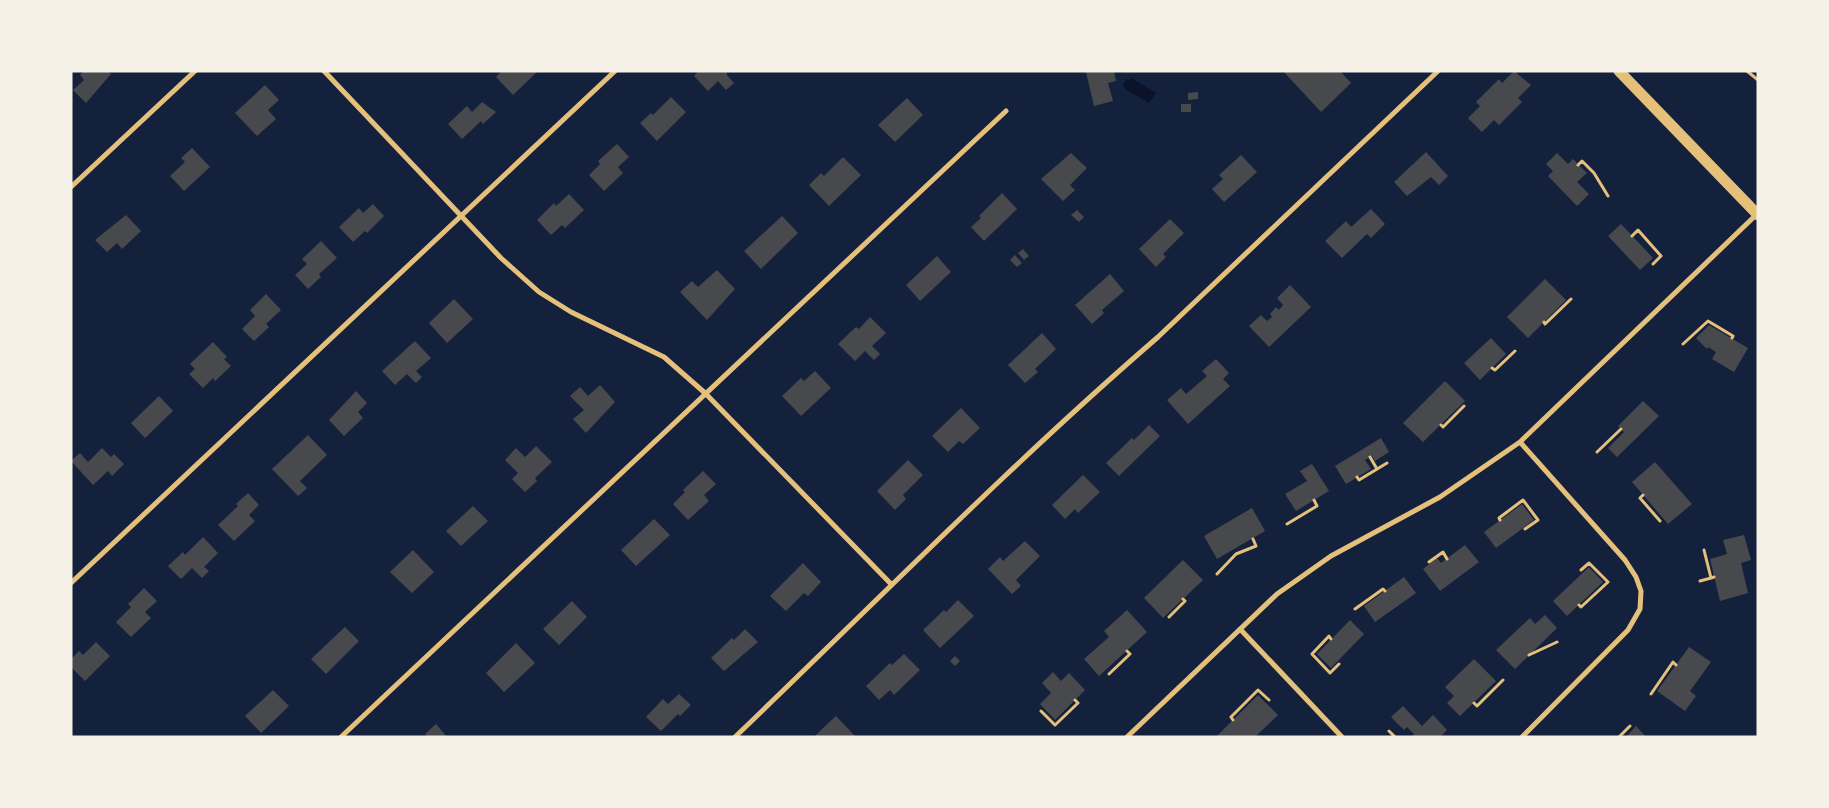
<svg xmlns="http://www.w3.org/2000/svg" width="1829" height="808" font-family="Raleway,sans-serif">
  <rect width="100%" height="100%" fill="#14213d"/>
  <path fill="#0b132b" d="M1131 78 1156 93 1149 103 1125 89 1123 85 1126 79 1129 80Z"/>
  <path fill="#48494c" d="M84 71H108L111 74 86 103 73 90 84 80 80 75Z
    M502 71H538L513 95 496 77Z
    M698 71H727V75L734 83 726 90 718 81 708 91 694 76Z
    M1114 71 1116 81 1108 83 1113 101 1094 106 1086 72Z
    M1283 71H1340L1351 83 1321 112Z
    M1514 71 1531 85 1518 98 1522 102 1499 125 1494 120 1482 132 1468 118 1480 106 1476 102 1499 79 1502 83Z
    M265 85 279 100 268 110 276 119 257 136 235 113Z
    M1198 92V99L1188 100V93Z
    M671 97 686 112 657 141 640 123 651 113 653 115Z
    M907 98 923 115 895 142 878 125Z
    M482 102 496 112 483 124 481 121 462 139 448 124 467 106 472 112Z
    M1181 104H1191V112H1181Z
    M617 144 629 157 618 167 623 173 604 191 589 175 600 164 598 161Z
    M192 148 210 167 184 191 170 176 185 162 181 158Z
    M1426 152 1448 176 1439 185 1431 177 1407 196 1394 182Z
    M1071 153 1087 168 1070 185 1075 190 1063 201 1041 179Z
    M1557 153 1568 164 1573 159 1587 173 1577 182 1589 194 1577 206 1548 176 1553 171 1546 164Z
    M1241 155 1257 172 1224 202 1212 189 1223 179 1219 175Z
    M843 157 861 175 829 206 809 185 821 173 824 176Z
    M1002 193 1017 209 984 241 971 227 981 218 979 216Z
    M569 194 584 210 565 228 562 225 551 235 537 220 554 203 556 206Z
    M373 204 384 216 367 233 365 231 353 242 339 227 359 208 363 213Z
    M1371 209 1385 224 1371 238 1367 234 1342 258 1325 241 1346 221 1351 227Z
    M1077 210 1084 217 1079 222 1071 215Z
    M126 215 141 231 122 249 117 243 107 252 95 240Z
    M782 216 798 233 761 269 744 251Z
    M1170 219 1184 233 1163 254 1166 257 1156 267 1139 249Z
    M1621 224 1653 258 1640 270 1608 236Z
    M321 241 337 258 319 274 321 277 308 289 295 275 307 264 302 259Z
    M1023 249 1029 256 1024 260 1018 253Z
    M1015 255 1022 263 1017 267 1010 260Z
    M937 256 951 272 920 301 906 285Z
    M717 270 735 289 707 320 680 292 692 281 698 287Z
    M1110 274 1124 291 1102 310 1104 313 1092 324 1075 305Z
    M1545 279 1566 300 1528 338 1507 317Z
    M1290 285 1311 307 1269 347 1249 326 1261 315 1267 321 1272 317 1270 314 1276 307 1279 310 1283 305 1277 298Z
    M266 294 281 310 266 324 269 327 254 341 242 329 255 316 250 310Z
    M454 299 473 319 447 343 429 323Z
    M870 317 886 333 872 346 880 354 874 360 865 351 855 361 838 344 856 327 859 329Z
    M1709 325 1748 348 1734 372 1712 359 1716 352 1708 347 1707 349 1696 338Z
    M1042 333 1056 349 1035 369 1038 372 1025 383 1008 365Z
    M1491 338 1506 354 1480 380 1464 363Z
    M415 341 431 358 416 371 422 377 416 383 407 374 395 385 382 371Z
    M213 342 227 357 224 359 231 366 215 381 213 378 203 388 189 374 195 369 190 364Z
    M1216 359 1229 373 1223 379 1230 386 1188 424 1167 400 1181 388 1186 394 1207 376 1202 371Z
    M815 371 831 388 801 416 782 396 801 378 804 381Z
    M1445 381 1465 401 1423 442 1403 423Z
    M600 385 615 402 586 433 573 419 584 410 570 396 580 387 588 396Z
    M356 391 367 403 358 412 363 418 344 436 329 420Z
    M159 396 173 411 145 438 131 423Z
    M1643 401 1659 416 1617 457 1608 448 1624 432 1618 426Z
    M961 408 980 428 963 444 959 441 948 452 932 436Z
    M1149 425 1160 436 1119 476 1106 463 1132 438 1134 440Z
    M308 435 327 455 300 481 307 488 298 496 272 469Z
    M1381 438 1389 452 1375 461 1372 456 1365 460 1371 469 1346 484 1335 466Z
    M536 446 552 462 535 478 537 481 525 492 512 479 518 473 505 460 516 448 525 457Z
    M102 448 111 457 114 454 124 464 112 476 108 471 93 485 71 461 80 453 88 462Z
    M908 460 923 475 903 495 906 499 895 510 877 491Z
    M1655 462 1692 504 1668 524 1632 482Z
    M1312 464 1329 491 1296 511 1285 494 1307 481 1300 471Z
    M703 471 716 484 704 495 709 501 688 520 673 504 685 492 683 490Z
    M1083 475 1100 492 1078 513 1075 509 1065 519 1052 505Z
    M248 493 259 505 249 515 255 521 234 541 218 525 238 506 236 504Z
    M1522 504 1534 520 1496 548 1484 532Z
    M473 506 488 521 461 546 446 531Z
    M1252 508 1265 531 1217 559 1204 536Z
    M654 519 670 535 636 566 621 550Z
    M1744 535 1751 560 1741 563 1748 593 1720 601 1710 559 1727 554 1723 540Z
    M203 537 218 553 204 567 209 571 202 578 192 568 181 579 168 566 183 552 185 555Z
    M1025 541 1040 556 1016 580 1021 586 1012 594 988 569 1000 557 1003 561Z
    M1465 545 1479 562 1440 591 1423 569 1437 558 1441 563Z
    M413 550 434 572 412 593 390 572Z
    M1183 560 1203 580 1163 618 1144 598Z
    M803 563 821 582 808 596 804 593 786 611 770 596Z
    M1589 567 1603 582 1567 616 1553 601Z
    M1404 577 1416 593 1375 622 1364 606Z
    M144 588 157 601 145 612 151 618 131 637 116 622 131 607 128 604Z
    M958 600 974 616 940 648 923 630 944 610 946 612Z
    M572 601 587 617 559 645 543 629Z
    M1127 610 1147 632 1099 676 1084 659 1109 637 1104 631Z
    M1545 615 1557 628 1515 669 1496 650 1530 618 1535 624Z
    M1350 620 1364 634 1331 668 1317 654Z
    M345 627 359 641 326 674 311 659Z
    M745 629 758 642 724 671 711 658 732 638 734 640Z
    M96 642 110 656 85 681 71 667V659L79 651 83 655Z
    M516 643 535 663 504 692 486 673Z
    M1689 647 1711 662 1690 691 1696 696 1685 711 1657 691Z
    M904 654 920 670 894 695 890 690 879 700 866 686 890 663 892 665Z
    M955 656 960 661 955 666 950 661Z
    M1474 659 1496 681 1460 716 1447 703 1454 696 1445 687Z
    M1053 672 1061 681 1069 673 1085 690 1055 720 1040 704 1051 693 1042 683Z
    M273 690 289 706 261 733 245 716Z
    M679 694 691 705 680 716 678 714 661 731 646 717 663 699 668 704Z
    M1258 695 1278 715 1255 737H1216Z
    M1403 706 1422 726 1433 715 1447 730 1440 737H1411L1414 734 1407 727 1404 730 1391 717Z
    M836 716 856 737H814L822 729Z
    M436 724 447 737H428L425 734Z
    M1636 726 1646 737H1626Z"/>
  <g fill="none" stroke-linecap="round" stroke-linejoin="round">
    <path stroke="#e5c07b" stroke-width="3" d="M1747 71 1758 80
      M1578 165 1582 161 1594 173 1608 196
      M1632 236 1638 230 1661 256 1653 264
      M1544 322 1545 324 1571 299
      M1683 344 1708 321 1733 336 1732 338
      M1492 368 1495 370 1515 351
      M1441 425 1443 427 1464 406
      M1597 452 1621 429
      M1370 457 1377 469
      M1357 477 1359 480 1387 463
      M1643 495 1640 498 1660 521
      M1500 520 1499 518 1523 500 1538 520 1525 529
      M1287 524 1317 506 1314 500
      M1704 550 1711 578 1714 577
      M1429 562 1443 552 1447 559
      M1217 574 1236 554 1256 546 1253 539
      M1700 581 1711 578
      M1579 605 1581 607 1608 582 1589 563 1581 570
      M1355 609 1383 589 1385 591
      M1169 617 1185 601 1183 599
      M1331 639 1329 636 1312 654 1330 673 1339 664
      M1529 655 1557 642
      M1109 674 1130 654 1127 651
      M1651 694 1673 662 1676 665
      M1474 703 1477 706 1503 680
      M1041 711 1055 725 1078 703 1075 700
      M1233 720 1231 717 1258 690 1269 700
      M1389 731 1395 737
      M1619 737 1630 726"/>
    <path stroke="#e5c07b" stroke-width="5" d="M324 71 501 258 539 292 571 312 664 357 705 393 891 584
      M71 187 195 71
      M1520 442 1625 560 1636 577 1641 591 1640 609 1628 630 1522 737
      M71 583 615 71
      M1240 629 1342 737
      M341 737 1006 111
      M735 737C875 603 1011 464 1158 337L1438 71
      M1127 737 1277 594 1331 556 1440 497 1520 442 1757 214"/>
    <path stroke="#e5c07b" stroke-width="11" d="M1619 71 1758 215"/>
  </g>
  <rect width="1829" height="808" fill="none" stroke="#f6f1e7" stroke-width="145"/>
</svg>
